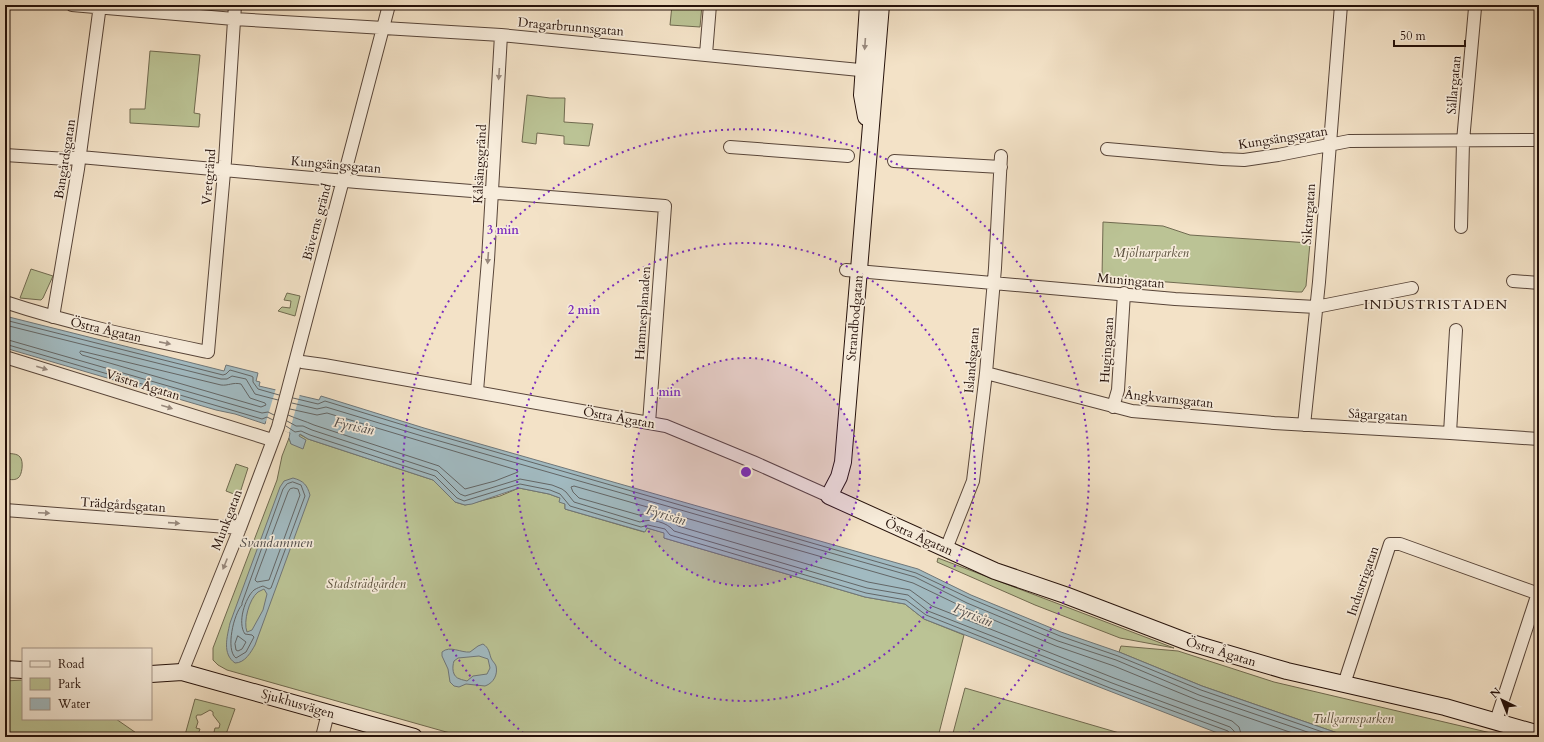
<svg xmlns="http://www.w3.org/2000/svg" width="1544" height="742" font-family="Cardo,serif">
  <rect width="100%" height="100%" fill="#f3e2c7"/>
  <filter id="stains"><feTurbulence type="fractalNoise" baseFrequency=".005" numOctaves="4"/><feColorMatrix values="0 0 0 0 .2 0 0 0 0 .09 0 0 0 0 .02 0 0 0 .5 -.17"/></filter>
  <radialGradient id="worn" r=".72"><stop offset=".6" stop-color="#630" stop-opacity="0"/><stop offset="1" stop-color="#630" stop-opacity=".3"/></radialGradient>
  <path fill="#bbc395" stroke="#706a50" d="M672 5H702L700 27 670 25Z
    M150 51 200 55 194 113 200 114 199 127 130 123V109H145Z
    M527 95 550 98H565L564 122 593 124 589 146 564 144V136L537 133 536 144 522 142Z
    M1103 222 1163 226 1190 235 1310 243 1306 286 1302 292H1297L1102 277Z
    M31 269 53 276 43 298 41 300 20 298Z
    M287 293 300 296 295 316 278 311 282 307 290 308 291 301 284 300Z
    M299 434 308 439 433 480 455 502 465 505 500 496 519 488 549 494 560 498 565 504V509L644 532 647 528 665 533 664 538 865 597 905 604 924 619 964 635 938 737H464L227 670 218 665 213 660V648L277 480 282 456 289 438 291 444Z
    M5 453C10 454 17 453 20 457 24 461 22 476 18 478 14 481 9 479 5 479Z
    M236 464 248 468 239 496 226 491Z
    M938 558 1174 648 1120 638 1035 605 937 562Z
    M1121 646 1178 651 1274 682 1508 737H1349L1202 686 1119 652Z
    M23 680V719H116L142 737H5V681Z
    M965 688 1133 737H952Z
    M195 699 235 709 225 737H208L209 735 213 736 215 728H219L220 724 213 715V712L210 710 201 715H197L196 717 198 722 196 728 200 729 197 737H190L185 735Z"/>
  <path fill="#a1bac1" stroke="#6f7678" fill-rule="evenodd" d="M5 316 224 371 226 365 258 373 256 381 260 382 259 386 319 400 321 396 424 428 918 569 971 595 1061 632 1119 652 1202 686 1349 737H1233L1215 732 924 619 905 604 865 597 664 538V533L647 528 645 532 565 509V504L559 502 560 498 549 494 519 488 472 504 465 505 455 502 433 480 308 439 300 434 299 436 306 440 303 449 291 444 289 438 290 433 266 421 265 424 235 414 216 410 5 348Z
    M293 478C304 481 307 485 310 495L255 645C251 652 245 663 235 663 222 654 227 637 230 623L280 487 284 481ZM264 589 267 594 263 610 252 630 247 632C243 622 249 599 258 592 260 591 262 590 264 589Z
    M483 644C489 648 489 652 491 658 492 661 495 663 496 666 498 674 494 683 485 686L466 684 459 687 454 686 450 682 448 669 442 656V652C450 645 461 653 470 652L478 646ZM479 656 488 659 490 668 487 674 473 676 467 681C464 680 462 680 460 679 452 677 452 667 454 661L458 658Z"/>
  <path fill="#f3e2c7" d="M276 388 300 394 289 433 266 422Z"/>
  <g fill="none" stroke-linecap="round" stroke-linejoin="round">
    <path stroke="#636666" stroke-width="1" d="M5 320 223 375 226 374 230 370 251 376 253 377V382L258 389 279 395
      M5 325 221 379H227L232 376 246 379 255 394 278 400
      M5 339 262 413 268 412 274 415
      M5 344 262 419 267 417 273 420
      M81 351 221 385C228 386 233 382 241 384L250 398 265 403 266 405 261 407 82 355 80 353Z
      M293 398 318 404 325 401 423 431 916 573 969 598 1060 636 1118 656 1201 690 1337 737
      M292 403 317 409 326 407 422 436 915 577 967 603 1058 641 1116 660 1199 695 1322 737
      M288 415C297 419 305 421 314 425L439 466 465 489 495 481 518 472 517 470 327 413 317 415 290 409
      M287 421 296 426H303L312 430 437 471 460 494 465 496 520 479 552 485 562 489 566 492 574 502 640 522C651 518 667 522 674 531L867 588 908 595 928 611 1112 683 1230 727 1234 731 1236 737
      M286 426 295 432 301 431 310 435 435 476 457 498 464 501 520 484 550 490 560 494 570 506 641 527 648 525 665 529 670 535 866 593 906 600 926 615 1110 688 1228 731 1230 734 1231 737
      M293 482 301 485 305 496 271 588 269 589 263 586C260 587 257 588 254 590 245 598 237 623 245 634L252 635 254 637 246 652 236 658C225 650 234 613 242 605V603L283 489 287 484Z
      M294 488 298 489 300 495 269 580 257 582 255 580 288 492 290 489Z
      M238 636 246 642 242 649 238 651 236 650 235 644Z
      M1242 737 1239 727 1232 721 1114 678 932 606 910 590 868 582 678 526C669 517 652 511 639 515L579 498 573 492 571 487 574 486 913 583 965 608 1056 646 1114 666 1197 700 1304 737"/>
    <defs>
      <path id="street" d="M72 5 234 19 501 35 870 71
        M706 54 710 5
        M730 147 848 156
        M1107 149 1222 159 1244 160 1278 155 1349 141 1539 140
        M5 155 67 159 80 157 357 182 665 206 649 423
        M894 161 1001 167
        M1461 227 1463 141 1475 8
        M846 270 1175 299 1316 307 1412 288
        M1513 281 1539 283
        M5 302C71 324 140 338 208 352L225 161 235 5
        M53 317 78 169 100 5
        M5 357 272 440
        M296 359 302 362 324 365 666 426 753 462 829 496
        M986 373 1132 411 1274 423 1450 433 1539 439
        M477 391 488 260 501 35
        M1113 407 1118 390 1124 293
        M1304 425 1319 282 1341 5
        M1450 433 1456 330
        M5 510 240 528
        M946 549 973 481 986 373 995 268 1001 156
        M182 672 240 528 278 427 389 5
        M1344 684 1390 544H1400L1539 594
        M1496 721 1538 593
        M322 737 328 713"/>
      <path id="secondary" d="M881 5 843 462 839 477 829 496 995 571 1065 595 1188 642 1287 671 1445 707 1539 734
        M866 117 862 95 868 5
        M5 669 23 670
        M151 674 182 672 414 737"/>
    </defs>
    <use href="#street" stroke="#584539" stroke-width="14"/>
    <use href="#secondary" stroke="#25110a" stroke-width="18"/>
    <use href="#street" stroke="#f7ecdb" stroke-width="12"/>
    <use href="#secondary" stroke="#f7ecdb" stroke-width="16"/>
  </g>
  <defs><path id="oneway-solid" d="M-6-.8H1V-3.2L6.5 0L1 3.2V.8H-6Z"/></defs>
  <g fill="#98897d">
    <use href="#oneway-solid" transform="translate(865 44) rotate(94)"/>
    <use href="#oneway-solid" transform="translate(499 74) rotate(94)"/>
    <use href="#oneway-solid" transform="translate(488 258) rotate(94)"/>
    <use href="#oneway-solid" transform="translate(165 343) rotate(11)"/>
    <use href="#oneway-solid" transform="translate(42 368) rotate(17)"/>
    <use href="#oneway-solid" transform="translate(167 407) rotate(17)"/>
    <use href="#oneway-solid" transform="translate(44 513) rotate(3)"/>
    <use href="#oneway-solid" transform="translate(174 523) rotate(4)"/>
    <use href="#oneway-solid" transform="translate(225 564) rotate(112)"/>
  </g>
  <circle cx="746" cy="472" r="114" fill="#7b2cbf" fill-opacity=".12"/>
  <g fill="none" stroke="#7b2cbf" stroke-width="2" stroke-dasharray="2 4">
    <circle cx="746" cy="472" r="114"/>
    <circle cx="746" cy="472" r="229"/>
    <path d="M528 737A343 343 0 1 1 964 737"/>
  </g>
  <g text-anchor="middle" dominant-baseline="central" stroke-width="3.5" stroke-linejoin="round" paint-order="stroke">
    <g font-size="13" fill="#25110a" stroke="#f7ecdb">
      <text transform="translate(571 27) rotate(5)">Dragarbrunnsgatan</text>
      <text transform="translate(1454 85) rotate(-85)">Sållargatan</text>
      <text transform="translate(1283 138) rotate(-9)">Kungsängsgatan</text>
      <text transform="translate(65 159) rotate(-81)">Bangårdsgatan</text>
      <text transform="translate(480 164) rotate(-87)">Kålsängsgränd</text>
      <text transform="translate(336 165) rotate(5)">Kungsängsgatan</text>
      <text transform="translate(209 177) rotate(-85)">Vretgränd</text>
      <text transform="translate(1309 214) rotate(-86)">Siktargatan</text>
      <text transform="translate(317 222) rotate(-75)">Bäverns gränd</text>
      <text transform="translate(1131 281) rotate(5)">Muningatan</text>
      <text transform="translate(643 313) rotate(-86)">Hamnesplanaden</text>
      <text transform="translate(855 318) rotate(-85)">Strandbodgatan</text>
      <text transform="translate(106 330) rotate(13)">Östra Ågatan</text>
      <text transform="translate(1107 350) rotate(-86)">Hugingatan</text>
      <text transform="translate(972 360) rotate(-85)">Islandsgatan</text>
      <text transform="translate(143 385) rotate(17)">Västra Ågatan</text>
      <text transform="translate(1169 399) rotate(6)">Ångkvarnsgatan</text>
      <text transform="translate(1378 415) rotate(3)">Sågargatan</text>
      <text transform="translate(619 418) rotate(10)">Östra Ågatan</text>
      <text transform="translate(123 505) rotate(4)">Trädgårdsgatan</text>
      <text transform="translate(227 520) rotate(-69)">Munkgatan</text>
      <text transform="translate(919 537) rotate(24)">Östra Ågatan</text>
      <text transform="translate(1363 581) rotate(-71)">Industrigatan</text>
      <text transform="translate(1221 652) rotate(17)">Östra Ågatan</text>
      <text transform="translate(298 704) rotate(16)">Sjukhusvägen</text>
    </g>
    <g font-size="13" font-style="italic" fill="#5a4f3b" stroke="#f7ecdb">
      <text x="1151" y="253">Mjölnarparken</text>
      <text x="366" y="584">Stadsträdgården</text>
      <text x="1353" y="719">Tullgarnsparken</text>
    </g>
    <g font-size="14" letter-spacing="1" fill="#25110a" stroke="#f7ecdb">
      <text x="1436" y="304">INDUSTRISTADEN</text>
    </g>
    <g font-size="14" font-style="italic" fill="#504c4a" stroke="#f7ecdb">
      <text transform="translate(354 426) rotate(12)">Fyrisån</text>
      <text transform="translate(666 515) rotate(17)">Fyrisån</text>
      <text x="276" y="542">Svandammen</text>
      <text transform="translate(973 615) rotate(22)">Fyrisån</text>
    </g>
  </g>
  <circle cx="746" cy="472" r="6" fill="#7b2cbf" stroke="#f7ecdb" stroke-width="2"/>
  <g font-size="12" text-anchor="middle" font-weight="bold" fill="#7b2cbf" stroke="#f7ecdb" stroke-width="3.5" stroke-linejoin="round" paint-order="stroke">
    <text x="503" y="234">3 min</text>
    <text x="584" y="314">2 min</text>
    <text x="665" y="396">1 min</text>
  </g>
  <rect width="1544" height="742" fill="none" stroke="#f3e2c7" stroke-width="20"/>
  <rect x="6" y="6" width="1532" height="730" fill="none" stroke="#25110a" stroke-width="2"/>
  <rect x="10" y="10" width="1524" height="722" fill="none" stroke="#25110a"/>
  <rect x="22" y="648" width="130" height="72" fill="#f7ecdb" stroke="#a39487"/>
  <rect x="30" y="661" width="20" height="6" fill="#f7ecdb" stroke="#a39487"/>
  <text x="58" y="668" font-size="12" fill="#25110a">Road</text>
  <rect x="30" y="678" width="20" height="12" fill="#bbc395" stroke="#a39487"/>
  <text x="58" y="688" font-size="12" fill="#25110a">Park</text>
  <rect x="30" y="698" width="20" height="12" fill="#a1bac1" stroke="#a39487"/>
  <text x="58" y="708" font-size="12" fill="#25110a">Water</text>
  <g transform="translate(1502 700) rotate(317)" stroke="#f7ecdb" stroke-width="3" paint-order="stroke">
  <path d="M0-3L7 15L0 10L-7 15Z" fill="#25110a"/>
  <text y="-6" font-size="11" font-weight="bold" text-anchor="middle" fill="#25110a">N</text>
  </g>
  <path d="M1394 40v6h71v-6" fill="none" stroke="#25110a" stroke-width="2"/>
  <text x="1400" y="40" font-size="12" fill="#25110a" stroke="#f7ecdb" stroke-width="3" paint-order="stroke">50 m</text>
  <rect width="100%" height="100%" filter="url(#stains)"/>
  <rect width="100%" height="100%" fill="url(#worn)"/>
</svg>
